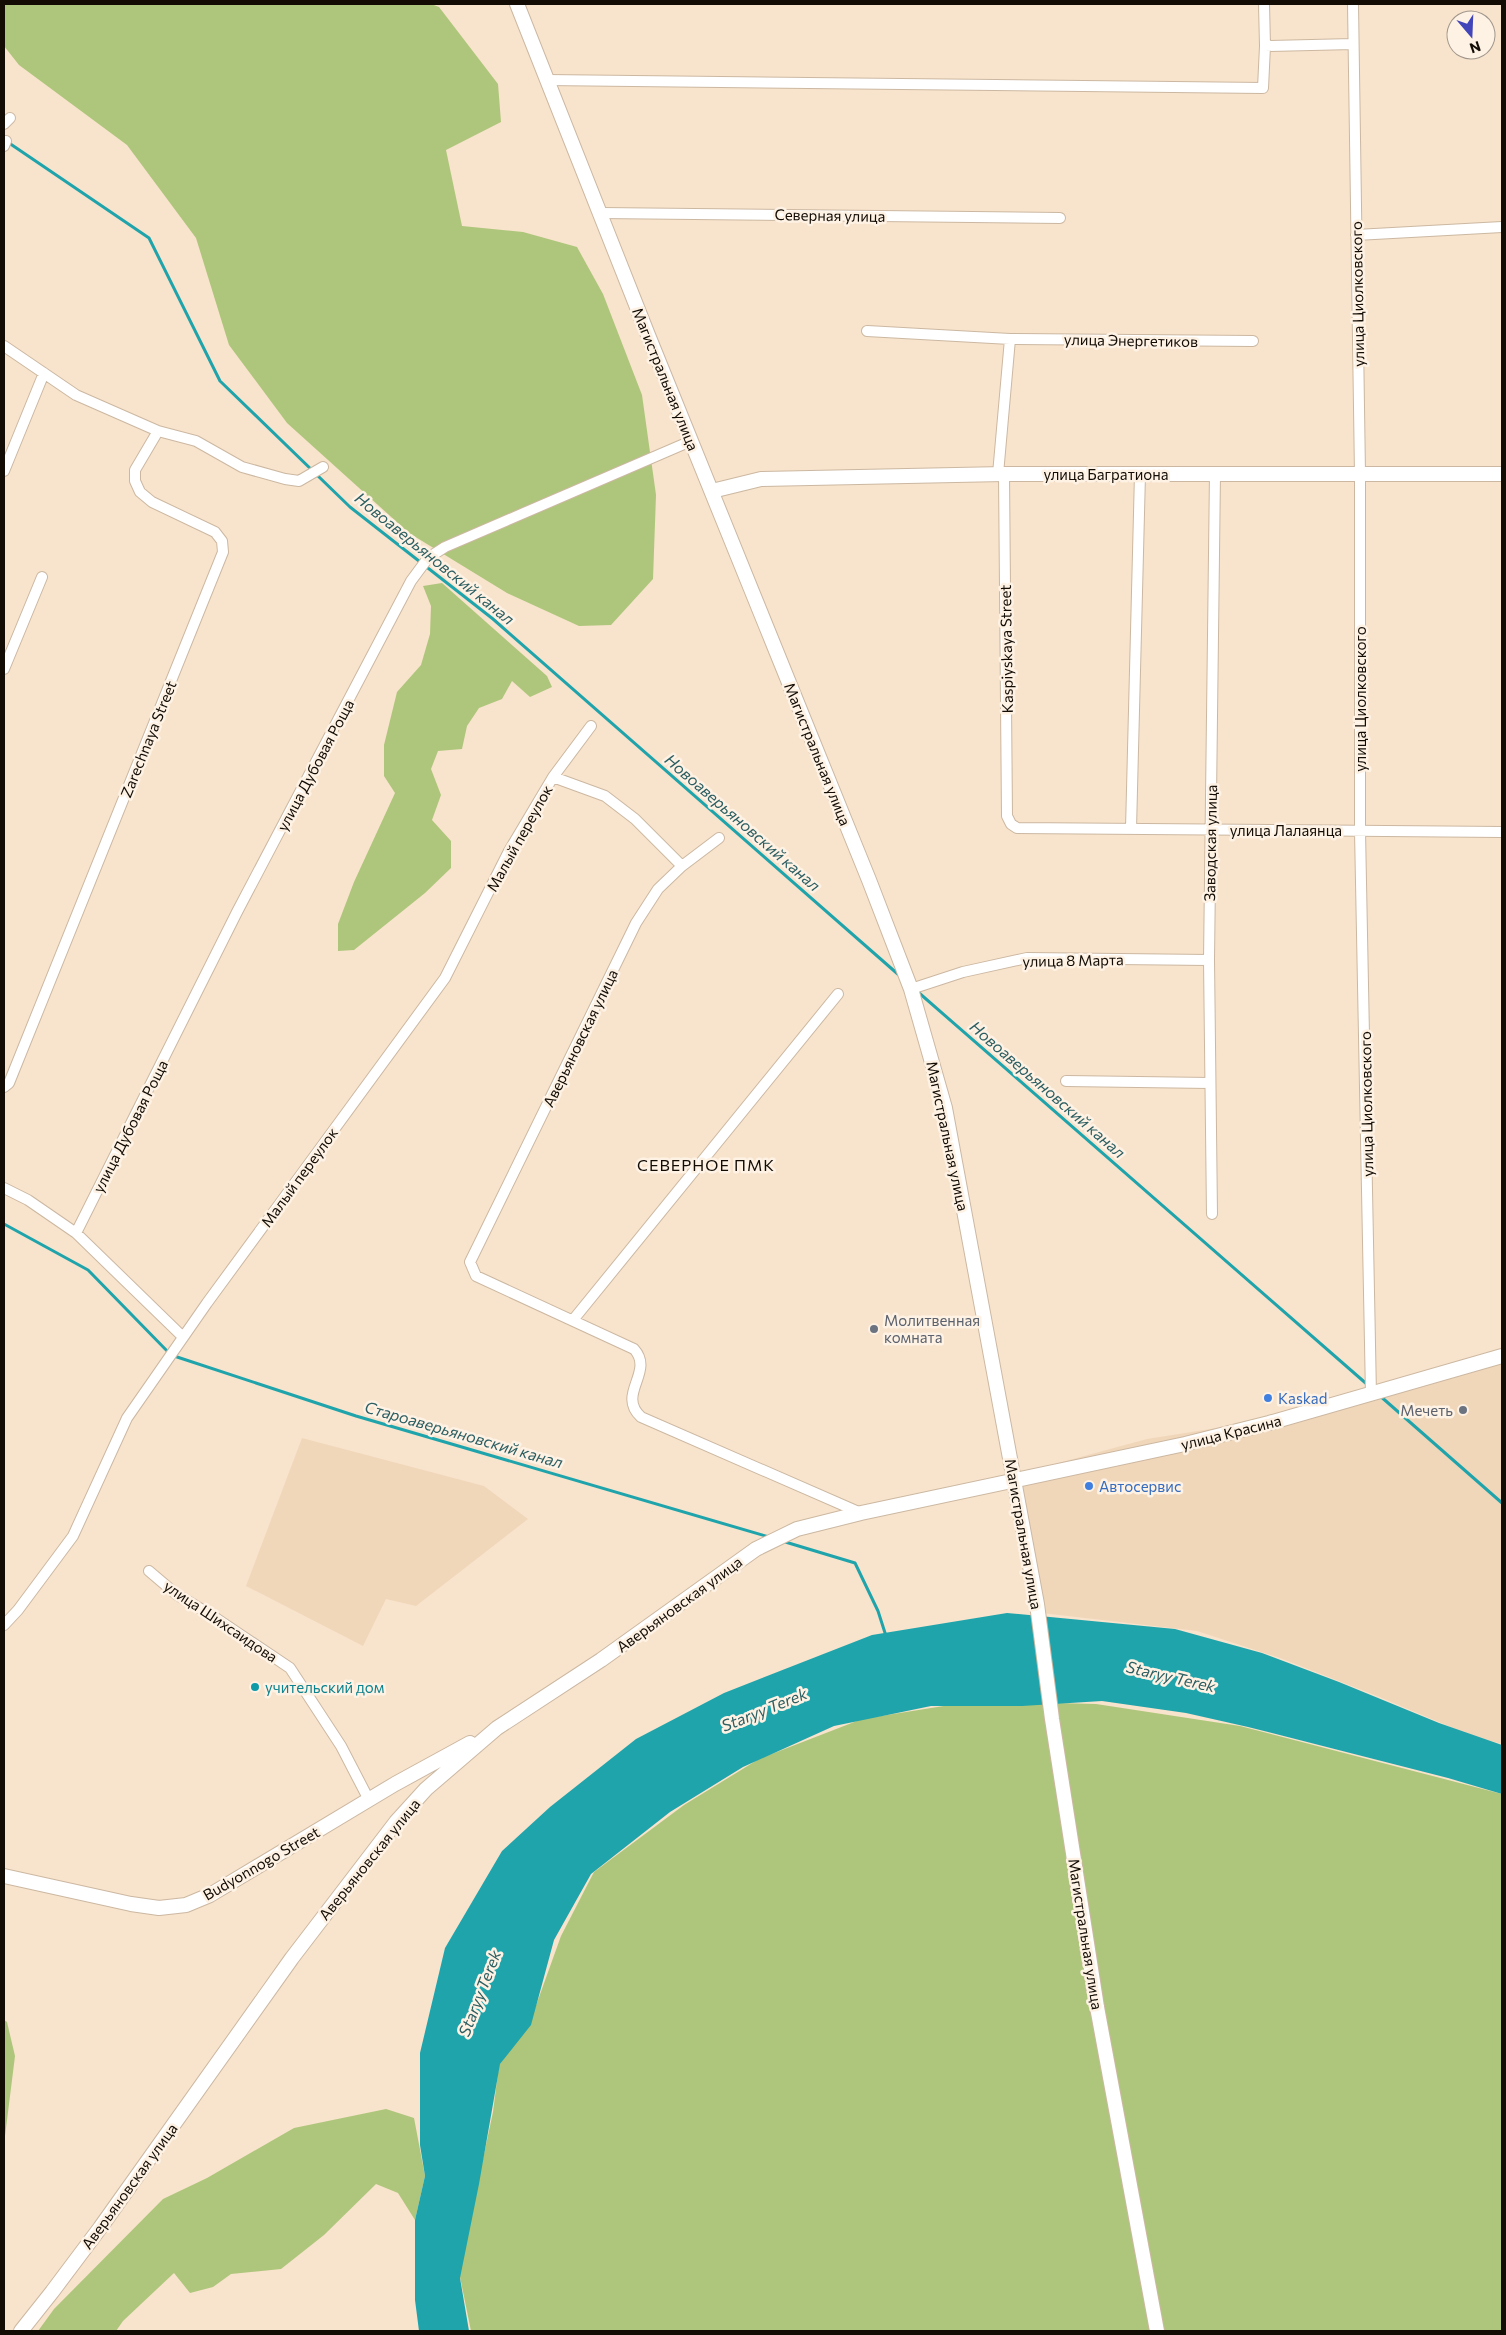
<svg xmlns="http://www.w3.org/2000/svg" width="1506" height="2335" font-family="Commissioner,sans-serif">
  <rect width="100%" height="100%" fill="#f8e3cc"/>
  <path fill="#f1d7ba" d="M1502 1358V1744L1472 1736 1377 1696 1280 1658 1197 1631 1033 1612 1010 1476 1147 1439 1298 1415Z
    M302 1438 484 1486 528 1519 416 1606 386 1599 363 1646 246 1586Z"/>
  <path fill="#aec67b" d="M4 4H431L439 7 498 84 501 122 446 150 462 226 523 232 577 247 603 294 642 395 656 495 653 579 611 625 579 626 507 593 409 533 287 423 229 345 196 238 127 145 19 65 4 46Z
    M442 583 547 676 552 687 530 697 512 681 502 699 479 708 467 726 462 749 438 751 431 769 441 795 432 820 451 841V868L425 893 354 950 338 951V924L354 882 395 793 384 776V745L397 692 421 665 430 634 431 606 423 586Z
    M975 1701 1096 1704 1240 1726 1502 1794V2331H471L459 2272 493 2112 499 2065 529 2025 561 1936 594 1872 684 1805 759 1759 862 1719Z
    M4 2020 7 2022 15 2056 4 2144Z
    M386 2109 414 2118 425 2176 415 2220 398 2193 376 2184 324 2235 281 2269 231 2274 213 2287 190 2293 174 2273 123 2321 116 2331H38L54 2309 163 2199 207 2178 294 2128Z"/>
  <path fill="#1fa4ac" d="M1007 1613 1175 1629 1262 1653 1339 1682 1439 1723 1502 1745V1794L1448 1778 1248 1727 1186 1713 1102 1701 1022 1706H931L834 1726 743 1767 670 1812 591 1874 554 1940 531 2025 500 2064 479 2184 460 2278 469 2331H419L415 2300V2220L425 2176 420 2145V2053L445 1948 502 1851 550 1807 636 1739 724 1693 872 1635Z"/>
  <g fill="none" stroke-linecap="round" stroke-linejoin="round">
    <path stroke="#1fa4ac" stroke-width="3" d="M9 143 149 238 220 381 350 507 493 619 900 976
      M918 992 1369 1386
      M4 1224 88 1270 171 1355 356 1416 769 1537
      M1379 1395 1502 1503
      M782 1541 855 1563 878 1611 886 1636"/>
    <defs>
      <path id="street" d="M1264 4 1265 46
        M1353 4 1360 474V831L1371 1395
        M546 80 1263 88 1265 46 1353 44
        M4 124 10 118
        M4 141H6L4 146
        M601 213 1060 218
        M1356 235 1502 227
        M867 331 1010 339 1253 341
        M4 346 76 395 158 431 196 441 242 467 285 479 299 481 323 467
        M4 471 44 373
        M998 474 1010 339
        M1004 474 1007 816 1011 824 1017 828 1502 832
        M4 669 42 577
        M553 777 605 796 635 819 682 866
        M1131 829 1140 474
        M719 838 682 866 658 889 636 923 470 1262 476 1276 634 1349C655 1372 616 1394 641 1417L861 1513
        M911 989 963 972 1027 958 1209 960
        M1066 1081 1210 1083
        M4 1087 9 1083 223 552 222 541 215 532 152 502 140 492 135 481V470L158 431
        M4 1188 28 1200 76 1233 183 1337
        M1212 1214 1209 960 1215 473
        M76 1233 237 912 411 581 428 558 445 547 691 441
        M573 1320 838 994
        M149 1571 176 1594 214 1617 290 1668 341 1746 369 1800
        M4 1625 18 1610 73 1536 127 1418 207 1303 445 978 509 851 553 777 591 726"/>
      <path id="secondary" d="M517 4 648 335 869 880 911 989 945 1108 1037 1604 1052 1719 1097 2007 1157 2331
        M712 491 761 479 1004 474H1502
        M4 1876 131 1904 159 1908 186 1905 210 1895 395 1784 470 1743
        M21 2331 52 2292 100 2228 292 1958 396 1822 426 1789 497 1728 601 1660 756 1549 797 1529 861 1513 1185 1444 1269 1423 1502 1356"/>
    </defs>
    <use href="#street" stroke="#ccb8a2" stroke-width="12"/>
    <use href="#secondary" stroke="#ccb8a2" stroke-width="16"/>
    <use href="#street" stroke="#fff" stroke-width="10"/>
    <use href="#secondary" stroke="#fff" stroke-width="14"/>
  </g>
  <g fill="#6b7280" stroke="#fef2e4" stroke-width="2">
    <circle cx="874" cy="1329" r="5"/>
    <circle cx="1463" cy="1410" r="5"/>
  </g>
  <g fill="#3f7fe0" stroke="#fef2e4" stroke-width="2">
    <circle cx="1268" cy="1398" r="5"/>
    <circle cx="1089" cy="1486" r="5"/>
  </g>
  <circle fill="#0f9aa8" stroke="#fef2e4" stroke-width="2" cx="255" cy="1687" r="5"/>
  <g text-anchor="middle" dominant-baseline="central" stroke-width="5" stroke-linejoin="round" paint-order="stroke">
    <g font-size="15" fill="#120c05" stroke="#fef2e4">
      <text transform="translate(830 215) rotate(1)">Северная улица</text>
      <text transform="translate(1357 294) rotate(-91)">улица Циолковского</text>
      <text transform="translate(1131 340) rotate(1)">улица Энергетиков</text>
      <text transform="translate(666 379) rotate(68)">Магистральная улица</text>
      <text x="1106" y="474">улица Багратиона</text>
      <text transform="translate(1006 649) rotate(-91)">Kaspiyskaya Street</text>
      <text transform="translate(1360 699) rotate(-90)">улица Циолковского</text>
      <text transform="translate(148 739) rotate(-68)">Zarechnaya Street</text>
      <text transform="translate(818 754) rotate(68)">Магистральная улица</text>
      <text transform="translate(315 765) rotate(-62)">улица Дубовая Роща</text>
      <text x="1286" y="830">улица Лалаянца</text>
      <text transform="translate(519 838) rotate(-61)">Малый переулок</text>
      <text transform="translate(1210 843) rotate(-89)">Заводская улица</text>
      <text transform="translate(1073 960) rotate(-1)">улица 8 Марта</text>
      <text transform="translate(580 1038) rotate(-64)">Аверьяновская улица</text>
      <text transform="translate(1366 1104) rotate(-91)">улица Циолковского</text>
      <text transform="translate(130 1126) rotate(-63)">улица Дубовая Роща</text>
      <text transform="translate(948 1136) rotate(78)">Магистральная улица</text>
      <text transform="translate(299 1177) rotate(-54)">Малый переулок</text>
      <text transform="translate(1231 1432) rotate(-14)">улица Красина</text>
      <text transform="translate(1024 1534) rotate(80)">Магистральная улица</text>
      <text transform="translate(679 1604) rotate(-36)">Аверьяновская улица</text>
      <text transform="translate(221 1621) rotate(34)">улица Шихсаидова</text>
      <text transform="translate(369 1859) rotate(-51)">Аверьяновская улица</text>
      <text transform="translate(261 1863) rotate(-30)">Budyonnogo Street</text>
      <text transform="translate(1086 1934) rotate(81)">Магистральная улица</text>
      <text transform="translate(129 2186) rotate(-54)">Аверьяновская улица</text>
    </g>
    <g font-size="15" fill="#5b616d" stroke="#fef2e4" text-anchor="start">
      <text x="884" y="1320">Молитвенная<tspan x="884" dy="17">комната</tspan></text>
      <text x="1453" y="1410" text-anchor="end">Мечеть</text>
    </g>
    <g font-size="15" fill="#366cbe" stroke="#fef2e4" text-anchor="start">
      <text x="1278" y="1398">Kaskad</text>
      <text x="1099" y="1486">Автосервис</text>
    </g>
    <g font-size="15" fill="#0d838f" stroke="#fef2e4" text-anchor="start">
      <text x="265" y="1687">учительский дом</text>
    </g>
    <g font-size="16" font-style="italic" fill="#2c5e62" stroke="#fef2e4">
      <text transform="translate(435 558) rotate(39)">Новоаверьяновский канал</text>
      <text transform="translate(743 822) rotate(41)">Новоаверьяновский канал</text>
      <text transform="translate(1048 1089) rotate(41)">Новоаверьяновский канал</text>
      <text transform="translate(464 1434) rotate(16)">Староаверьяновский канал</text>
      <text transform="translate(1171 1676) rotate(13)">Staryy Terek</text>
      <text transform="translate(764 1709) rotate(-22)">Staryy Terek</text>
      <text transform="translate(479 1993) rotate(-69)">Staryy Terek</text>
    </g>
    <g font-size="16" letter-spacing="1" fill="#120c05" stroke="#fef2e4">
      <text x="706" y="1164">СЕВЕРНОЕ ПМК</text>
    </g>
  </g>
  <rect width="1506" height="2335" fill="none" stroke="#120c05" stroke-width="10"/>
  <g transform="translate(1471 35) rotate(161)"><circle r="24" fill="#fef2e4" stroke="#a0968b"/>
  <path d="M0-4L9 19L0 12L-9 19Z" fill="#4145b9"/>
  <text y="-8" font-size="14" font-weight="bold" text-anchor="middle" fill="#120c05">N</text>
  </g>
</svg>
